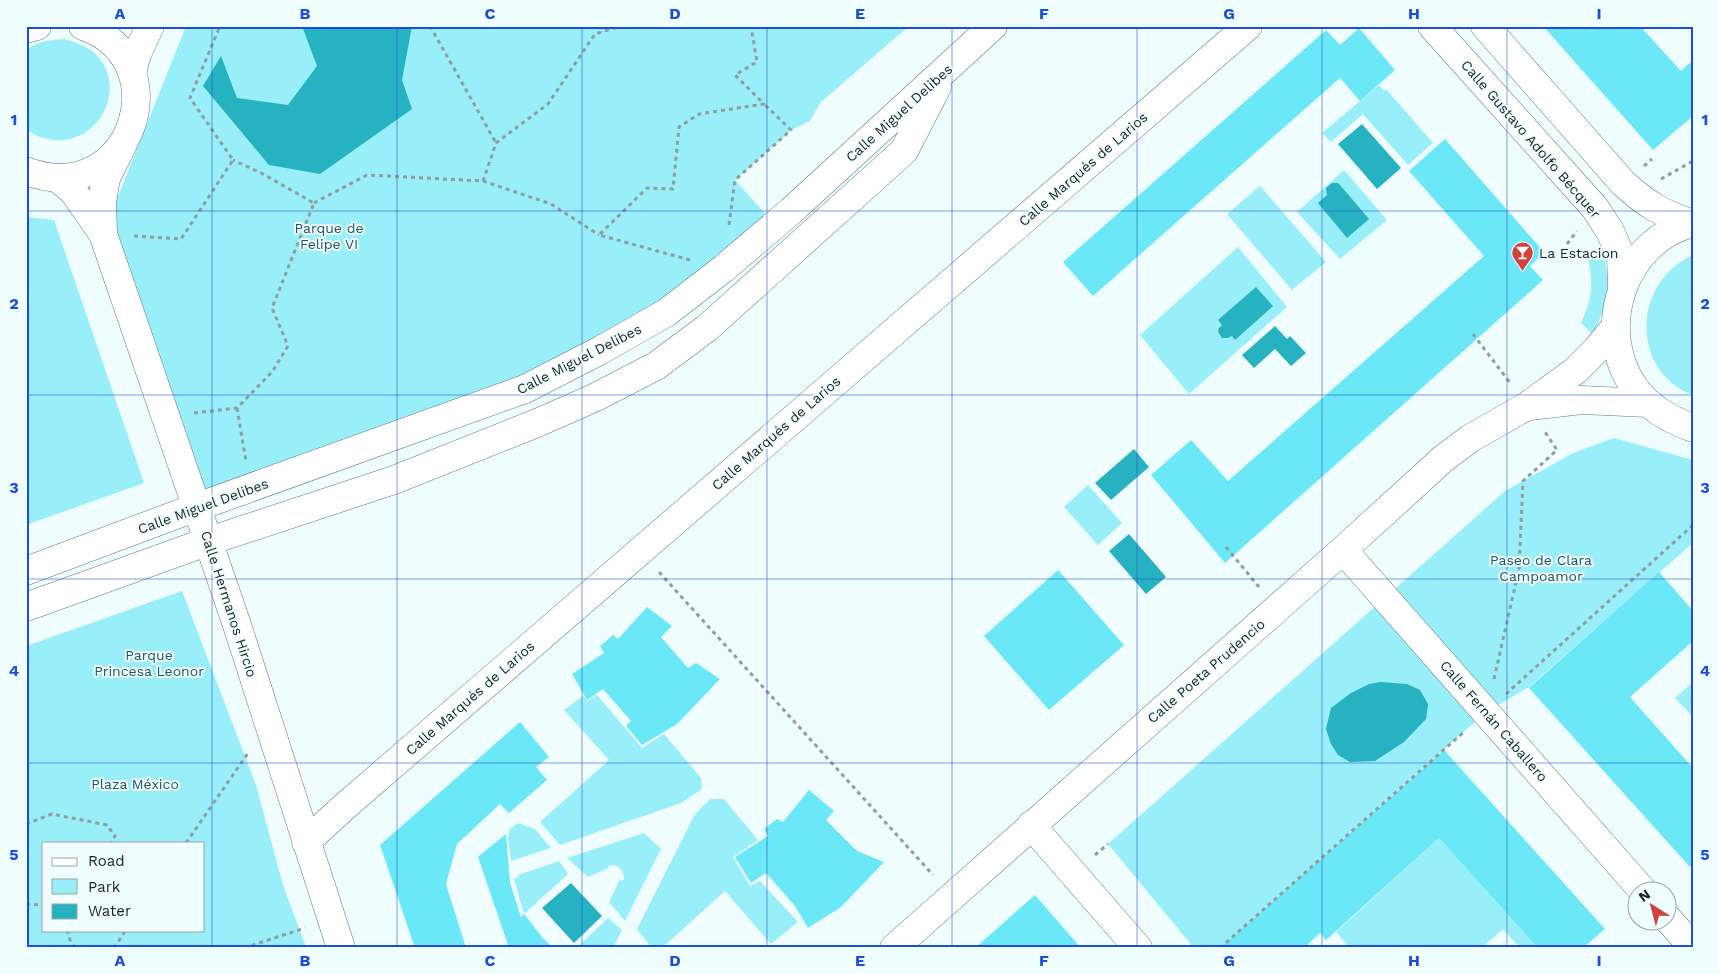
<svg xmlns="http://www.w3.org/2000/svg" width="1719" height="974" font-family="'Work Sans',sans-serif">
  <rect width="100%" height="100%" fill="#f0fdff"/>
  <path fill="#98eef9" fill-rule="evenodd" d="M186 26H909L820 103 810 121 791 130 735 180 772 221 601 350 197 507 103 234Z
    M64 39C74 42 84 45 92 51 130 82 102 144 54 140 45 139 34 136 26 129V50C38 41 50 40 64 39Z
    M1379 85 1384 91 1386 89 1433 143 1408 165 1363 114 1331 142 1322 133Z
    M1344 170 1387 220 1340 259 1297 212Z
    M1260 186 1326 262 1292 290 1227 214Z
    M26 217 54 220 144 483 26 525Z
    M1238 247 1287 307 1189 394 1140 335Z
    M1601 249C1612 279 1609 306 1592 334L1581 323C1593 297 1593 285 1588 258Z
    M1693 255V395C1629 371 1633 281 1693 255Z
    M1614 438 1693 460V543L1529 687 1486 712 1220 948H1194L1108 844 1505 491 1575 452Z
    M1088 485 1122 523 1098 545 1064 507Z
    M182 591 256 785 283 885 306 947 26 948V646ZM44 843H204V930H44Z
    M1693 682V717L1675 698Z
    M597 695 642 748 664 734 701 778 702 789 681 803 560 845 540 822 609 760 564 710 583 696 588 701Z
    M710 799H724L758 840 733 857 750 886 760 881 798 922 771 944 725 891 662 948H652L637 929 692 820 697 812Z
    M518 823 535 829 551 848 511 861 508 839 509 830Z
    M644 833 661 849 625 921 609 902 620 879 622 881 624 879C624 869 617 863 608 866L609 868 588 877 567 858Z
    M1439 838 1538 948H1520L1503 929 1481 948H1350L1336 932Z
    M559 861 568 874 524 914 514 879 519 877 518 875Z
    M608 918 622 930 613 948H576Z"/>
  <path fill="#27b2c1" d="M302 26H412L402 80 412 109 320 174 269 165 203 86 221 56 237 98 288 105 317 66Z
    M1362 124 1401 168 1377 189 1338 144Z
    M1332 183H1338L1340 185 1369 219 1347 238 1318 203 1327 195 1326 188Z
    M1256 287 1273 306 1235 340 1232 336 1228 338H1222L1218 332 1219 328 1222 325 1218 320Z
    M1275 326 1287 339 1290 336 1306 353 1291 366 1275 349 1254 368 1242 355Z
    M1134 449 1149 467 1111 500 1095 483Z
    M1129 534 1166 577 1146 594 1109 551Z
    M1380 682 1407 684 1420 690 1428 704 1426 719 1404 742 1375 761 1350 762 1338 755 1331 744 1326 729 1331 708 1351 693 1369 684Z
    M571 883 602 916 574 943 542 908Z"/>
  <path fill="#6be8f7" d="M1543 26H1640L1681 71 1693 60V116L1653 150Z
    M1359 28 1395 70 1360 101 1340 78 1093 296 1063 262 1326 30 1340 45Z
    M1445 139 1544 252 1530 266 1543 280 1225 563 1151 475 1191 440 1228 481 1484 256 1409 171Z
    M1058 570 1124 645 1049 710 984 636Z
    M1659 572 1693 611V641L1630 697 1693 768V864L1690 867 1529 688Z
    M647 607 672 626 661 637 688 668 696 663 720 679 677 724 642 745 626 726 631 721 603 689 587 700 572 674 604 653 600 646 613 635 618 639Z
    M520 722 549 757 536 767 547 780 509 813 500 804 457 844 446 884 466 948H415L380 845Z
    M1444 750 1605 929 1583 948H1538L1439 838 1326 940 1320 933 1304 948H1220Z
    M809 790 834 811 826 820 857 851 884 862 841 907 808 928 795 906 766 873 751 883 735 857 768 836 764 829 777 819 783 822Z
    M506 834 510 883 521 917 524 914 542 937 553 948H509L478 857Z
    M1035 895 1081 948H975Z"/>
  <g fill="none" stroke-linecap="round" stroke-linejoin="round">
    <defs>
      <path id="minor" d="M57 178 73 191 103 234 237 625 341 948
        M103 234 102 202 106 178 123 144
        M1529 406 1582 400 1648 403
        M1343 550 1644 892
        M1031 825 1138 948
        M306 842 344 807 1248 26
        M1666 917 1693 947
        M894 948 1343 550 1444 458 1471 438 1527 406 1575 371 1597 349 1615 327"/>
      <path id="major" d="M1432 26 1595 208 1610 231 1621 256 1622 287
        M1485 26 1623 183C1646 204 1661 213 1690 223
        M26 29 37 26
        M132 73 137 54 150 26
        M26 171C132 211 181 59 83 26
        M1693 223C1623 240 1594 329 1634 387 1649 408 1669 419 1693 428
        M26 571 197 507 525 389 601 350 666 313 723 269 791 211 993 26
        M26 607 209 541 394 480 537 423 594 398 656 366 707 328 904 151 937 87"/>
    </defs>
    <use href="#minor" stroke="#5e7b7f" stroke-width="29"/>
    <use href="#major" stroke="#5e7b7f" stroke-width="29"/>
    <path stroke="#919d9f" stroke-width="3" stroke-dasharray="4 4" stroke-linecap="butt" d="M430 26 496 143
      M1644 166 1652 159
      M1661 179 1693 161
      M483 181 496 143 548 104 595 34 621 26
      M314 203 367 175 483 181 551 204 599 235
      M729 225 735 180 791 130 764 104
      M134 236 181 239 233 160 190 98 220 26
      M1567 244 1577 231
      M690 260 599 235 647 188 673 189 679 127 699 114 764 104 735 75 757 62 751 26
      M1473 334 1511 384
      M237 408 246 461
      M194 413 237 408 272 372 288 346 272 308 314 203 261 173 233 160
      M1226 547 1259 587
      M659 572 933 875
      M1494 679 1519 569 1523 481 1557 450 1545 432
      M1506 694 1693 525
      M26 824 52 814 107 825 115 836 111 843
      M186 843 248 753
      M1095 855 1108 844
      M26 904 44 905
      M67 930 71 943 76 948
      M114 948 126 930
      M244 948 305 928
      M1220 948 1465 731"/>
    <use href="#minor" stroke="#fff" stroke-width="28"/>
    <use href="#major" stroke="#fff" stroke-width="28"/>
  </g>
  <path fill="none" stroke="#1d4ed8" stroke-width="1" stroke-opacity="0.55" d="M212 26V948M397 26V948M582 26V948M767 26V948M952 26V948M1137 26V948M1322 26V948M1507 26V948M26 211H1693M26 395H1693M26 579H1693M26 763H1693"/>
  <defs>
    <symbol id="bar-pin" viewBox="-11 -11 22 30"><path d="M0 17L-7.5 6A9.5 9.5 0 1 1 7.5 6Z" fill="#d0423d" stroke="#f0fdff"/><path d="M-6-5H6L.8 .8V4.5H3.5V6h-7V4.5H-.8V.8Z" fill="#fff"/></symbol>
  </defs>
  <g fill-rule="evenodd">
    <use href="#bar-pin" x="1510" y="240" width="25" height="34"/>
  </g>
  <g text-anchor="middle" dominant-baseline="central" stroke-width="4" stroke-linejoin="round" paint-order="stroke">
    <g font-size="14" fill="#172324" stroke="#f0fdff">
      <text transform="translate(899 113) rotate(-42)">Calle Miguel Delibes</text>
      <text transform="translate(1531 139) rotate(49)">Calle Gustavo Adolfo Bécquer</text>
      <text transform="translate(1083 169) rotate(-41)">Calle Marqués de Larios</text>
      <text transform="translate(579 359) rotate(-27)">Calle Miguel Delibes</text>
      <text transform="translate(776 433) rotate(-41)">Calle Marqués de Larios</text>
      <text transform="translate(203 506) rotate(-20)">Calle Miguel Delibes</text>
      <text transform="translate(229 604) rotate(72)">Calle Hermanos Hircio</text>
      <text transform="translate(1206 671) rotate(-41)">Calle Poeta Prudencio</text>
      <text transform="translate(470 698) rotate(-41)">Calle Marqués de Larios</text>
      <text transform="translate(1494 721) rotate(49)">Calle Fernán Caballero</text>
    </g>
    <g font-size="14" fill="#21575e" stroke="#f0fdff">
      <text x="329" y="228">Parque de<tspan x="329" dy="16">Felipe VI</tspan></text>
      <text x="1541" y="560">Paseo de Clara<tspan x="1541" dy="16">Campoamor</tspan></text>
      <text x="149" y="655">Parque<tspan x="149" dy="16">Princesa Leonor</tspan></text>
      <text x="135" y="784">Plaza México</text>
    </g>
    <g font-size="14" fill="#172324" stroke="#f0fdff" text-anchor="start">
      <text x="1539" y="253">La Estacion</text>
    </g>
  </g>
  <rect width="1719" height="974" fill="none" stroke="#f0fdff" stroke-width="55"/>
  <rect x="42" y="842" width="162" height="90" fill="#f0fdff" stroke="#99a6a7"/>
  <rect x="52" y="858" width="25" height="8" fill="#ffffff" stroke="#99a6a7"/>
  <text x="88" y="866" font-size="15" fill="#172324">Road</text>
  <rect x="52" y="879" width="25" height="15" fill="#98eef9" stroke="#99a6a7"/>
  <text x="88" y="892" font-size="15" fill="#172324">Park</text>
  <rect x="52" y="904" width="25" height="15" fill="#27b2c1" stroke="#99a6a7"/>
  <text x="88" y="916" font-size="15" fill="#172324">Water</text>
  <g transform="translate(1652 906) rotate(324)"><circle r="24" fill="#f0fdff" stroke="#99a6a7"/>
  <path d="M0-4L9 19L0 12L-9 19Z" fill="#d0423d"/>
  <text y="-8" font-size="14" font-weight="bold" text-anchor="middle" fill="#172324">N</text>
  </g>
  <rect x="28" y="28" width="1664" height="918" fill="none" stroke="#1d4ed8" stroke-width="2"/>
  <g font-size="16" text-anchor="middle" font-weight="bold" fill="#1d4ed8">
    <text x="120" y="19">A</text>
    <text x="305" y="19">B</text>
    <text x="490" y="19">C</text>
    <text x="675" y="19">D</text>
    <text x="860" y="19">E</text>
    <text x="1044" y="19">F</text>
    <text x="1229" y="19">G</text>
    <text x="1414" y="19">H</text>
    <text x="1599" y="19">I</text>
    <text x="14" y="125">1</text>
    <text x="1705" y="125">1</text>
    <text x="14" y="309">2</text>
    <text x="1705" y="309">2</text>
    <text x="14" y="493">3</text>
    <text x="1705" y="493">3</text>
    <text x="14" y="676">4</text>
    <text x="1705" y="676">4</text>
    <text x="14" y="860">5</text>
    <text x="1705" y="860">5</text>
    <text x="120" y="966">A</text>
    <text x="305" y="966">B</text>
    <text x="490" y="966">C</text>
    <text x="675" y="966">D</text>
    <text x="860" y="966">E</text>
    <text x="1044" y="966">F</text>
    <text x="1229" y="966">G</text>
    <text x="1414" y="966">H</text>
    <text x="1599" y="966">I</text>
  </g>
</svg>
